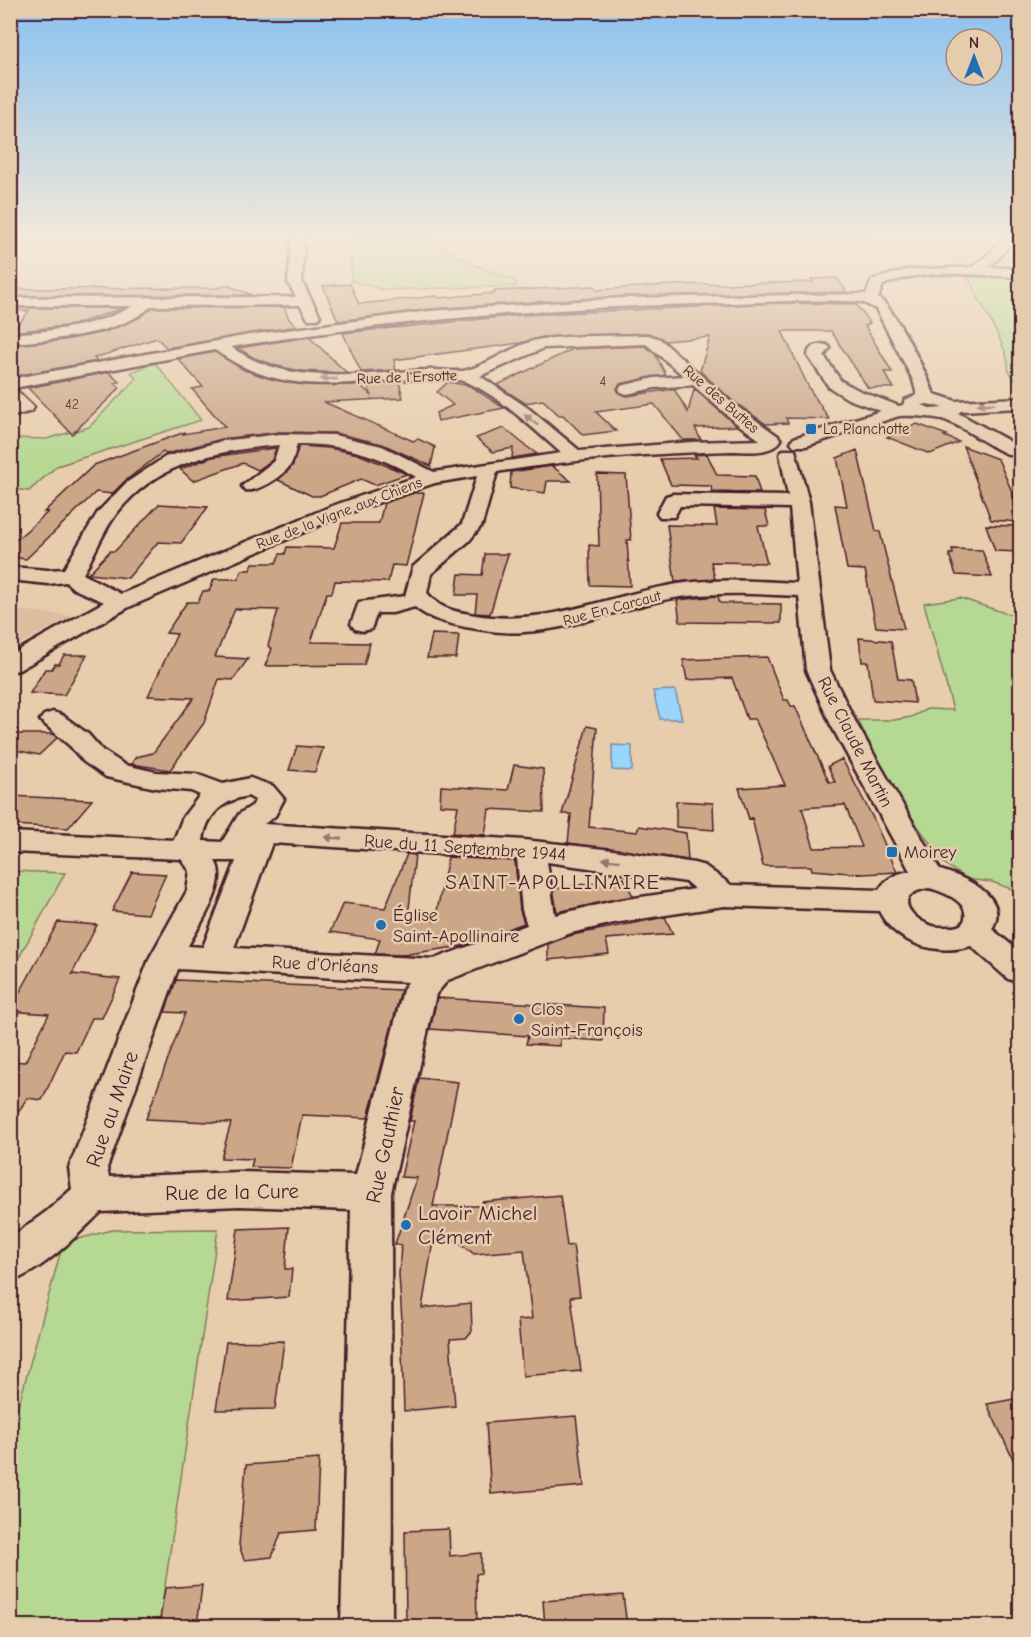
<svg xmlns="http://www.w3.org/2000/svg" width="1031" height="1637" font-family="'Comic Neue',sans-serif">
  <rect width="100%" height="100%" fill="#e7cdab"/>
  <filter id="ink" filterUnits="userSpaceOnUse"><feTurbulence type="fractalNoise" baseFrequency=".0167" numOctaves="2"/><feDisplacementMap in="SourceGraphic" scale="12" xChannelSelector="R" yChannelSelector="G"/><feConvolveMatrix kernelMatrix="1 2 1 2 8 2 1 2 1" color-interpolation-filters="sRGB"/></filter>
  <g filter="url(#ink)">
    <path fill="#dcbe9e" d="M11 609 73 616 11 649Z"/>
    <path fill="#b5d892" stroke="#807c5e" stroke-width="1.5" d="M351 237H430L441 247 472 264 515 281 517 286 384 290 351 281Z
      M721 237H878L739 246Z
      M967 274 1020 276V388L1008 369C1012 352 974 295 967 274Z
      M155 363 201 420 57 466 29 491 11 489 10 438 46 439 89 427 136 379 131 372Z
      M960 598 1020 618V892L992 882 966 879 944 863 895 794 858 720H894L911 717 927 709 953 710 924 603Z
      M11 871 65 873 11 972 10 871Z
      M218 1229 159 1626H11V1433L63 1243 112 1230Z"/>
    <path fill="#9ad5fb" stroke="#7a8ca8" stroke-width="1.5" d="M675 690 682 719H660L653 691Z
      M612 745 632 746V771L612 770Z"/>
    <path fill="#cba687" stroke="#4a1f2b" stroke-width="1.5" fill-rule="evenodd" d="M837 278 847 292 624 296 430 309 338 321 323 286 350 284 359 304 437 296 439 298 495 293 494 291 556 288 594 286 597 290 669 285 813 282 811 279Z
      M227 285 252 295 10 296V289L217 288Z
      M780 303 856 304 870 323 865 326 892 372H884L894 388H868L831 331H782L809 388 829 419 786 418 788 423 766 424 733 401 700 371 710 337 665 341 648 333 543 337 520 343 394 360 396 370 361 372 343 333 522 315Z
      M284 307 289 319 297 326 167 348 157 338 94 358 97 361 16 376 10 370V345L65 340 105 332 139 318 152 308Z
      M10 308H123L73 325 12 332 29 311H10Z
      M309 337 347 373 301 371 277 366 254 358 238 348Z
      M645 346 655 354 666 375 620 384 617 388 619 393 627 396 674 389 688 412 694 389 737 426 695 428 701 440H683L654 404 596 412 616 431 583 435 563 415H559L543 400 525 403 497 385 573 349Z
      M215 352 244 370 274 380 305 385H360L372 396 367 384 399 382 403 398 324 402 413 441 418 439 435 447 431 466 382 444 334 433 280 432 222 439 166 454 163 452 125 481 112 494 96 492 26 559 10 557V545L48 512H44L94 465 185 432 183 434 225 427 192 389 203 387 178 359Z
      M109 372 119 382 114 383 120 388 72 434 28 388Z
      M448 382 470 386 504 408 438 421 436 413 453 405 437 392Z
      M917 424 947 435 944 436 959 442 930 454 887 437Z
      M504 428 526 446 537 454 512 458 513 448 493 452 476 438Z
      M299 446 329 448 358 454 407 474 375 485 361 479 320 496H312L278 480 293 465Z
      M963 446 998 459 1015 499H1012L1020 522 991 520Z
      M276 448 272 460 258 470 243 463 193 481 180 469 212 457Z
      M857 450 876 531 880 532 904 629 876 627 865 570 847 569 835 505 847 506 837 458Z
      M707 454 717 475 755 476 760 493 712 492 711 486 671 485 660 459 697 458 694 455Z
      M552 466 571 481H547L545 493 510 488 511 472Z
      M597 474 626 475 631 540H627L630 586 590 585 589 545 599 546Z
      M414 493H424L406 566 392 565 388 582 335 581 332 593H327L311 642 370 643 364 665 265 666 272 649 268 646 278 610 235 609 215 657 248 659 233 680 219 679 204 723 170 770 131 764 136 757 153 753 194 698 148 696 177 634 166 633 187 602H198L203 591H209L214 579H238L242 570H250L253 563H276L280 554H285L287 547 334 548 342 523H379L384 503Z
      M159 504 208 507 181 543 158 542 128 578 88 574 110 551H115Z
      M714 509 765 510 769 526H758L767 563 711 562 715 579 675 582 667 525 717 526Z
      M986 525 1014 526 1020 542V552L995 551Z
      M952 549 982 550 992 577 956 575 949 554H953Z
      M485 554H508L490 614 475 613 477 595H456L459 574 482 575Z
      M718 596 720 603 781 604V623L680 622 677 600Z
      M432 634 459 635 456 658H427Z
      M859 638 891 641 898 679 911 680 915 703 873 700 868 662H862Z
      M64 655H87L64 695 30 693 45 669H52L55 664H59Z
      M767 657 784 700H788L791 706H795L829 782H835L828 766 842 759 873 818 897 872 863 874 812 870 811 866H763L752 818 749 819 739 788 785 785 755 719H747L732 678 687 680 683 660ZM845 805 862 847 814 848 802 808Z
      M587 726 597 728 589 827 637 832 639 826 686 833 688 860 568 843 571 814H562Z
      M10 734H53L57 738 39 755 10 749Z
      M297 746 323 748 315 772 289 770Z
      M514 765 543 769 544 812 489 809 485 835 453 833 458 806 440 805 441 786 508 790Z
      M10 796 92 800 68 828 10 825Z
      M676 801 713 803 714 830 676 827Z
      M407 854 415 855 408 917 435 921 448 857 515 861 520 910 524 923 462 946 402 955 375 954 380 939 330 932 343 903 385 908Z
      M132 872 166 874 148 914 112 911Z
      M624 878 633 896 557 912 553 889Z
      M665 917 673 934 606 939 609 954 548 960V944L572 935Z
      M58 922 97 925 72 974 120 979 102 1018H92L76 1052 65 1051 42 1100 27 1098 10 1126V1061L25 1062 49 1014 10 1011Z
      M176 980 401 990 368 1118 302 1115 291 1168 251 1167 253 1159 221 1158 231 1123 146 1119 185 1013 165 1012Z
      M437 998 604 1008 603 1041 560 1038V1046L526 1044 528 1036 430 1029Z
      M419 1078 458 1082 433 1206H483L482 1202 560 1195 567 1246 573 1245 580 1296 571 1297 581 1371 523 1376 518 1320 532 1319 524 1250 474 1254 456 1240 433 1242 422 1308 471 1303 472 1331 466 1338 450 1339 455 1406 404 1411 401 1322 402 1321 399 1275 401 1245 395 1244 417 1178 401 1177 414 1121H410Z
      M289 1227 285 1269H292L289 1297 228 1301 238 1229Z
      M284 1341 275 1409 216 1410 226 1342Z
      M1020 1398V1474L987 1404Z
      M576 1416 584 1486 491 1494 486 1423Z
      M319 1459 316 1530 281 1533 272 1557 244 1560 239 1545 246 1465Z
      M449 1529 450 1556 481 1553V1573L476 1574 477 1626H406L405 1531Z
      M202 1585 197 1626H159L165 1588Z
      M623 1595 627 1626H545L543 1601Z"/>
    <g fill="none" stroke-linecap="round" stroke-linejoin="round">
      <defs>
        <path id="street" d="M292 237H304L302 282 320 316 318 319H308L300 305 151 306C121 335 51 340 10 343V334C53 331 95 327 133 306H10V298L296 297 288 282Z
          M1003 237H1016L998 259 988 267 1020 269V277C976 276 925 267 883 285L878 298C894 306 927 375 934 394L956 401 1020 398V408L961 411 958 413 1020 447V458C992 451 971 430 945 420 937 417 908 415 899 416L806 446H794L791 442 794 438 881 411 848 399 829 387 808 356C808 346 819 343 827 345L830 348 824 356 841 381 860 391 899 406 903 405 905 400 917 395 913 380 876 309 862 302C808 298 752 303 698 304 541 308 386 321 231 347 288 387 361 374 426 370 437 369 458 373 467 370 493 363 515 343 543 339 577 335 614 336 648 335L660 339 732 403 778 436 781 440C771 455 748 451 731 451 653 453 573 459 497 472L482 525 469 541 431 574 427 593C432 598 437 604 444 607 454 612 465 613 475 615 549 627 607 595 678 584 717 578 758 581 797 583L790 508 680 506 674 517H660L657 513 666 496 673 494 788 496 780 454 783 450H795L809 502 830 670 857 725 940 870C964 877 1011 896 992 929L1020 952V982L1008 979 971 946C936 956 896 944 879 911L724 906 614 923 571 933 448 980 436 994 391 1193 392 1626H341L351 1210 239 1206 101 1212C75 1237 45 1269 10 1282V1238L47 1211 72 1189 69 1168 150 957 187 891 190 871 181 859 10 852V832L174 840 183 817 200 795 191 791 156 788 106 777 84 762 70 746 40 720 44 715 53 712 62 715 88 734 102 750 125 765 156 772 196 774 223 784 250 778 273 786 284 799 275 816 264 824 524 840 613 850 694 863 705 866 731 885 879 890C886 878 897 873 910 871L831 725 806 670 799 596C759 594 719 592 680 597 627 605 578 629 524 632 504 634 485 630 465 627 447 623 430 620 415 607L392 613H377L371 629 363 631 355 629 351 624 359 602 405 596 413 567 462 524 477 476 435 483 346 514 129 607 19 670 10 672V655L104 602 74 589 66 582 48 584 10 580V567L48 570 64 569 98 512 126 483 165 457 222 441 280 434 334 435 382 446 434 472 561 453C537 432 489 386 459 380 371 372 296 408 215 350L14 388 34 407 32 411 10 417V406L14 405 10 402V379L249 335 430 311 624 298 866 294 872 280 907 270 972 267 990 253ZM646 344 684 376 654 378 621 386 619 389 621 392 627 394 654 388 693 385 735 422 760 440 692 442 580 451 528 408 480 376 544 348ZM928 404 944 408 932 409 922 405ZM297 444C341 444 378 454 416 477L332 506 121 594 83 574C95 554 103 531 117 513 157 462 218 450 279 445L274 461 242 486 245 490C257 493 285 475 291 464 294 458 295 450 297 444ZM248 796 255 800 253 805 239 814 222 842 203 841C206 815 223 800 248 796ZM272 843 517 859 522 910 527 925 434 959 234 948ZM215 861H236L203 947 188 946C199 925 230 883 215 861ZM547 862 686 882 695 889 614 901 555 915ZM929 888C941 891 969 901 965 918 964 925 957 927 951 927 946 927 941 927 937 927 916 924 886 895 929 888ZM178 969 408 982 403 990 356 1175 239 1172 109 1177 107 1168Z"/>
      </defs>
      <use href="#street" stroke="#4a1f2b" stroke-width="5"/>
      <use href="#street" fill="#e4ccad" fill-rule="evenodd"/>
    </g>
    <defs><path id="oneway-solid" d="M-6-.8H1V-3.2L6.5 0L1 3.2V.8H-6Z" transform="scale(1.5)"/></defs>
    <g fill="#97766c">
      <use href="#oneway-solid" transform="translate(329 379) rotate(-180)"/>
      <use href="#oneway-solid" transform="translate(986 404) rotate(178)"/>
      <use href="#oneway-solid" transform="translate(531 420) rotate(-142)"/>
      <use href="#oneway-solid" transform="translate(333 838) rotate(-176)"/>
      <use href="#oneway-solid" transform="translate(611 860) rotate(-173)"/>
    </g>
  </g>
  <linearGradient id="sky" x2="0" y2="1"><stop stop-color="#89c1f0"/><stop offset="0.51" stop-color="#f4e8d9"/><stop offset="1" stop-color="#f4e8d9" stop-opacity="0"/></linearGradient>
  <rect width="1031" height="467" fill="url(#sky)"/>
  <g fill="#1f6fb2" stroke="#e4ccad" stroke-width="2">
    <rect x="805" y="423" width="12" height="12" rx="3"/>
    <rect x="886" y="846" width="12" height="12" rx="3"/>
    <circle cx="381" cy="925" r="6"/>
    <circle cx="519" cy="1019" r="6"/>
    <circle cx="406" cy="1225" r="6"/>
  </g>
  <g text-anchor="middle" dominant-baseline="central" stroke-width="5" stroke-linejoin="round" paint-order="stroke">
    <g font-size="14" fill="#6a4142">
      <text x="603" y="381">4</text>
      <text x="72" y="404">42</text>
    </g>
    <g font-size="15" fill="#4a1f2b" stroke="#e4ccad">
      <text transform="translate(407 377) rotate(-2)">Rue de l'Ersotte</text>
      <text transform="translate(721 399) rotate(41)">Rue des Buttes</text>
      <text transform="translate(339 513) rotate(-21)">Rue de la Vigne aux Chiens</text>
      <text transform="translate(612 608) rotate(-15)">Rue En Carcaut</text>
    </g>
    <g font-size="15" fill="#4a1f2b" stroke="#e4ccad" text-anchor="start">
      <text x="823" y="429">La Planchotte</text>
    </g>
    <g font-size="18" fill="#4a1f2b" stroke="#e4ccad">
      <text transform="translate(855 742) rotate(63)">Rue Claude Martin</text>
      <text transform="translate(465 848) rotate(4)">Rue du 11 Septembre 1944</text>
      <text transform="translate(325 965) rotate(3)">Rue d'Orléans</text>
    </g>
    <g font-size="18" fill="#4a1f2b" stroke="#e4ccad" text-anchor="start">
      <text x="904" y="852">Moirey</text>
      <text x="393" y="915">Église<tspan x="393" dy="21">Saint-Apollinaire</tspan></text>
      <text x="531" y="1009">Clos<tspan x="531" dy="21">Saint-François</tspan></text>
    </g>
    <g font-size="21" letter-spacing="1.5" fill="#4a1f2b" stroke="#e4ccad">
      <text x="553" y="882">SAINT-APOLLINAIRE</text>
    </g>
    <g font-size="21" fill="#4a1f2b" stroke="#e4ccad">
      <text transform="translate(112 1109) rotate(-71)">Rue au Maire</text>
      <text transform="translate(385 1145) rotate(-78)">Rue Gauthier</text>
      <text transform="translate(232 1192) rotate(-1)">Rue de la Cure</text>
    </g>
    <g font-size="21" fill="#4a1f2b" stroke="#e4ccad" text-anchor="start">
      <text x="418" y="1213">Lavoir Michel<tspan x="418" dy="24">Clément</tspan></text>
    </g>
  </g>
  <rect width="1031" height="1637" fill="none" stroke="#e4ccad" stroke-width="36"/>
  <rect x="18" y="18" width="995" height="1601" fill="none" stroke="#4a1f2b" stroke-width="2" filter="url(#ink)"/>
  <g transform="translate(974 57)"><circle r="28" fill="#e4ccad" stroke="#a68779" stroke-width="1.5"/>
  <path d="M0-4.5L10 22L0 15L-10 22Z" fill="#1f6fb2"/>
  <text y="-9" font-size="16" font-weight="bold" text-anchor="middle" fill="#4a1f2b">N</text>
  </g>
</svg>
